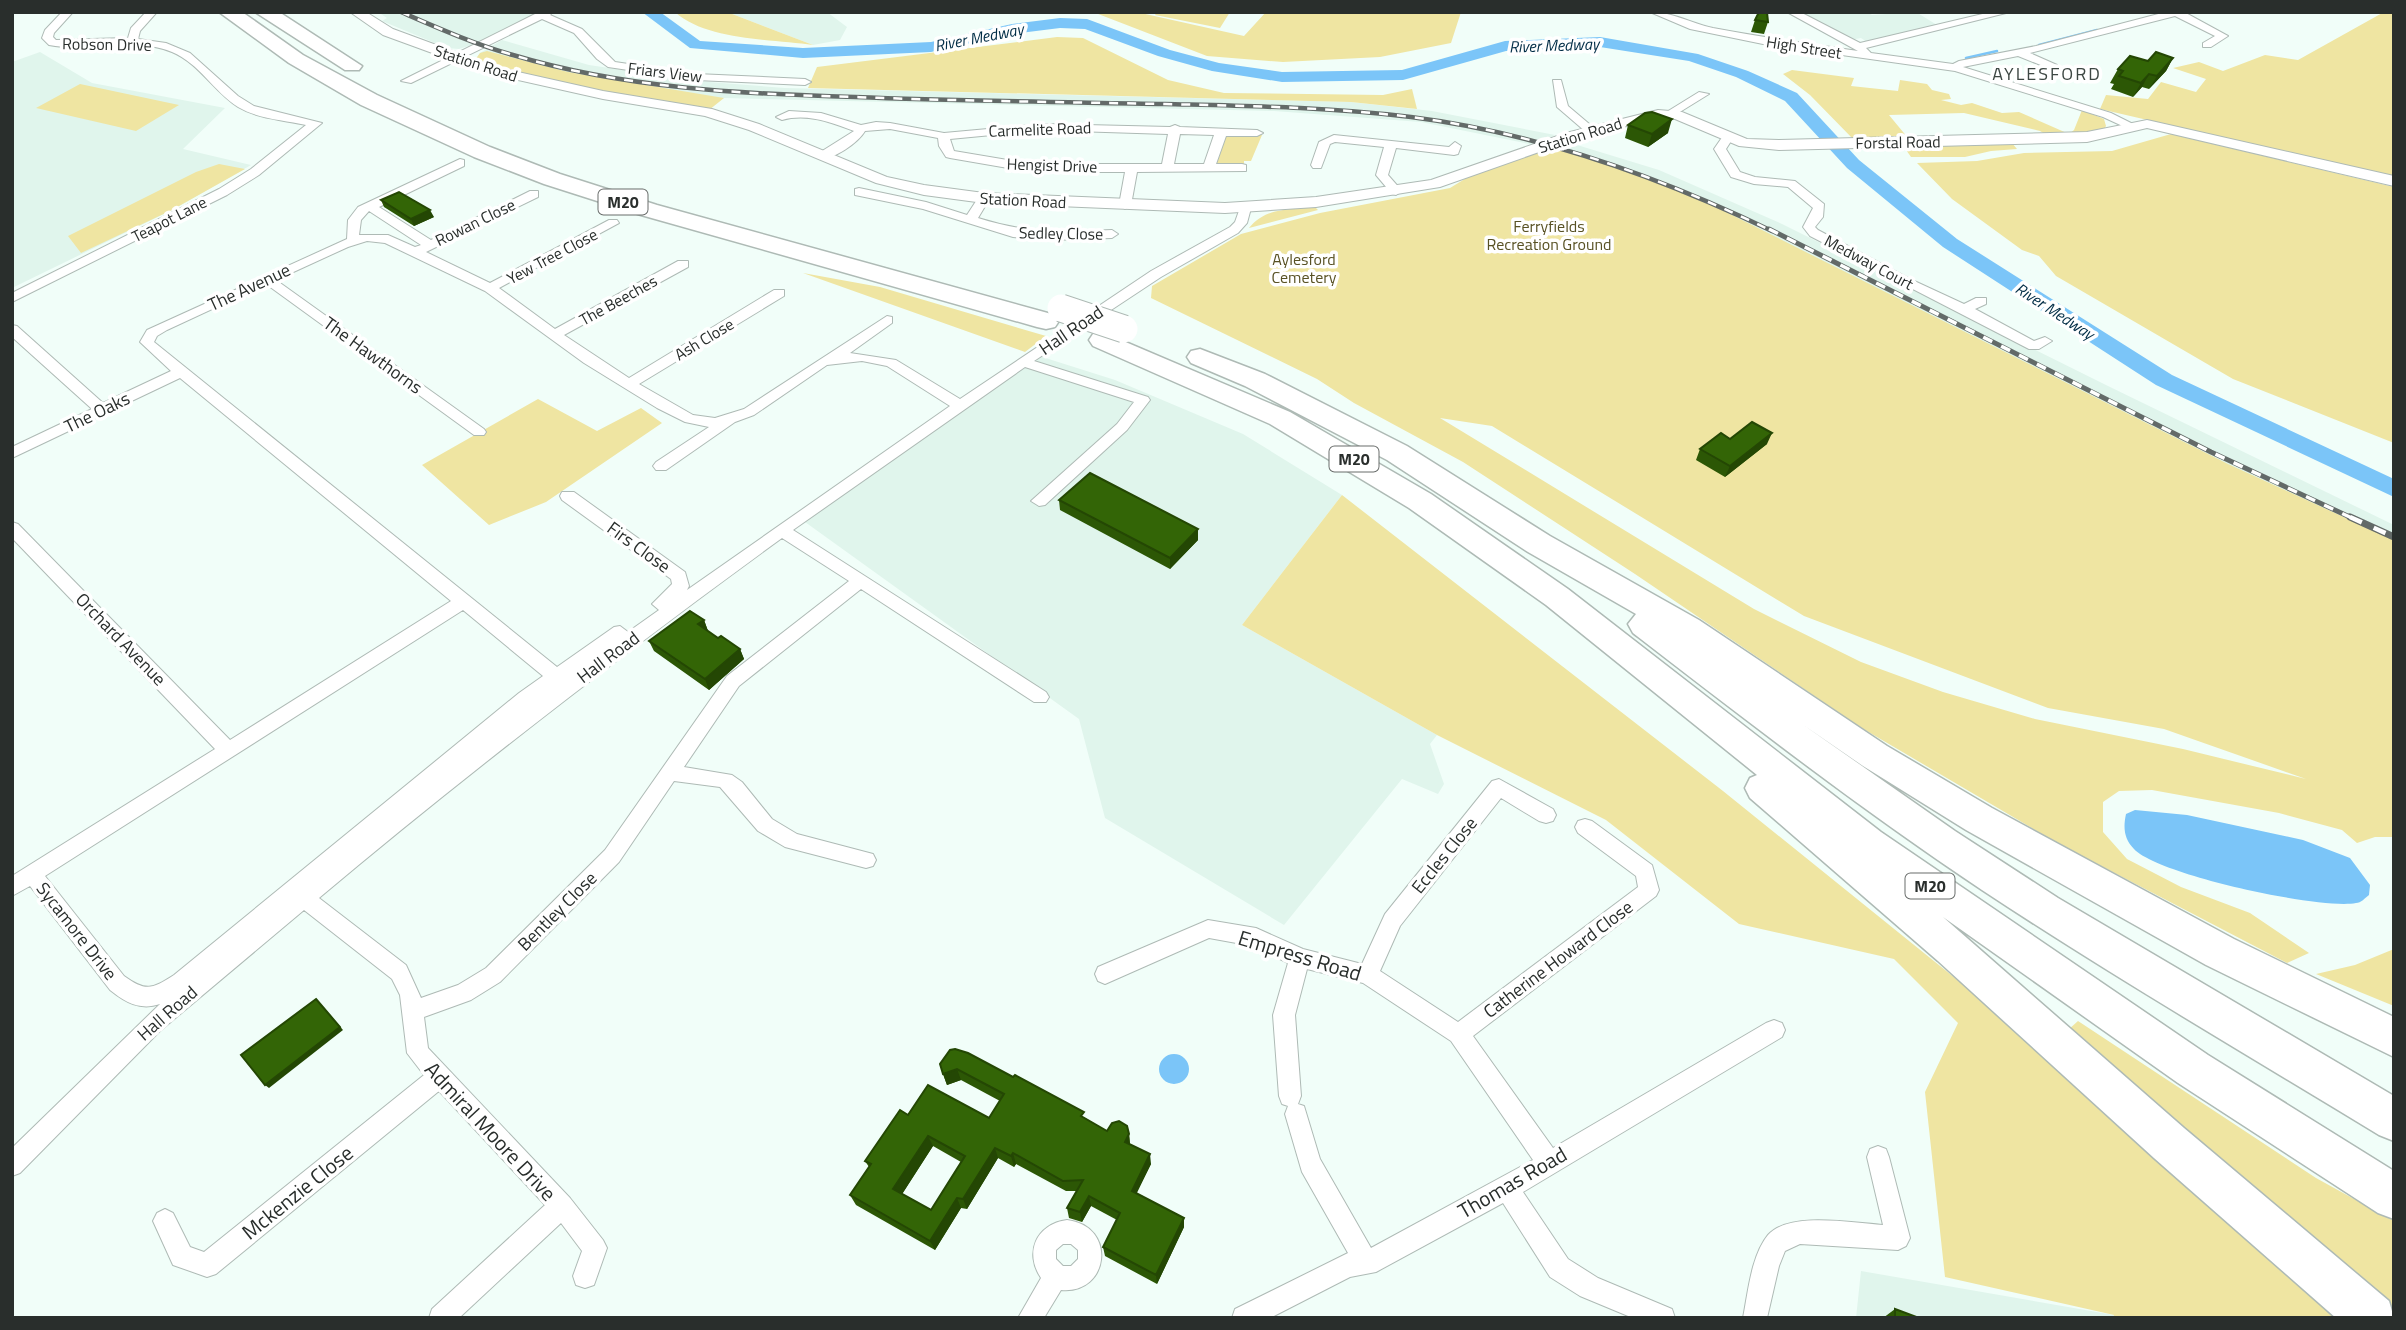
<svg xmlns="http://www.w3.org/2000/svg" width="2406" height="1330" font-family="'Titillium Web',sans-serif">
  <rect width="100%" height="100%" fill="#f1fef9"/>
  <path fill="#e0f5ec" d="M378 12H544L484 41 459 49 447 48 382 21 387 18Z
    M727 12H827L847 27 840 40 813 45Z
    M1796 12H1867L1872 15 1916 12 1937 25 1867 42 1861 38 1850 40Z
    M502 40 589 65 696 81 785 88 1351 102 1432 111 1555 135 1534 145 1421 122 1274 111 724 98 700 104 475 60 480 53Z
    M40 52 92 83 225 108 183 149 251 165 172 210 12 288V62Z
    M1564 141 1659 170 1782 224 2108 386 2394 525V544L1547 148Z
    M1036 355 1115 380 1243 434 1342 495 1242 625 1437 735 1430 744 1444 784 1438 794 1402 779 1284 925 1105 818 1079 719 805 522Z
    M1861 1271 2114 1315 2113 1318H1856Z"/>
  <path fill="#efe5a2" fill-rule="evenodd" d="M675 12H727L813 45C773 39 707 41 675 12Z
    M1093 12 1141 13 1244 36 1266 12H1461L1451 43 1380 57 1283 62 1207 56Z
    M1157 12H1230L1220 28 1155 15Z
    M2384 12H2394V177L2100 109 2106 95 2148 99 2161 82 2196 92 2206 79 2173 68 2199 62 2223 71 2265 55 2298 60Z
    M1057 37 1083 38 1168 80 1224 93 1383 95 1412 89 1417 109 1351 102 808 88 817 67Z
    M487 51 568 72 724 98 709 110C631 95 550 86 475 60L480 53Z
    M1792 70 1854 78 1851 86 1898 91 1900 80 1927 84 1932 90 1949 94 1951 99 1941 100 1961 105 1972 103 2002 113 2019 112 2069 134 2074 130 2082 110 2104 119 2106 126 2103 131 2095 134H2045L2040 131 1964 113 1889 115 1908 138 1854 140 1810 95 1783 74Z
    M80 84 179 105 136 131 36 108Z
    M1233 134 1262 135 1251 161H1244V165L1220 167 1214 162 1218 160 1224 142 1222 140 1224 136Z
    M2171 134 2394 187V443L2233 379 2056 276 2039 256 2022 250 1952 199 1917 163 1977 161 2024 153 2112 151Z
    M2012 143 2017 149 1991 151 1965 157H1911L1904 147Z
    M1544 148C1595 152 1673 188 1720 209L2228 464 2394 540V837H2375L2357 843 2342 830 2279 813 2152 790 2119 791 2103 802V832L2127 859 2181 887 2250 913 2309 953 2287 963 2059 844 1860 727 1635 574 1463 462 1354 403 1317 379 1151 298 1152 286 1241 234 1320 213 1450 188 1468 177ZM1440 418 1492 426 1804 616 2048 708 2164 729 2306 779 2183 749 2035 719 1943 692 1861 662 1754 609Z
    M219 164 245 169 172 210 81 253 68 236 196 172Z
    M1315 207 1318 210 1249 228C1265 207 1290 210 1315 207Z
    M803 273 880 287 1046 336 1025 352Z
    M538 399 597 431 641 408 662 423 546 502 489 525 422 465Z
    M1342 495 1723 791 2012 1024 2343 1318H2113L2114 1315 1945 1277 1925 1092 1958 1023 1894 959 1739 924 1606 820 1437 735 1242 625Z
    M2394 949V1006L2316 974 2355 965Z
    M2078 1021 2316 1178 2394 1221V1309L2068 1030Z"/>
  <path fill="#7bc5f8" d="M2135 810 2187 815 2303 840 2350 858 2370 885 2369 895C2365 898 2361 903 2356 903 2321 910 2158 875 2134 849 2124 839 2123 828 2126 814Z
    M1159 1069a15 15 0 1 1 30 0a15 15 0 1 1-30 0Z"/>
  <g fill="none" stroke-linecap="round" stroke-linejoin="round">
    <path stroke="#7bc5f8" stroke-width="2.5" d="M2039 45 2097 30
      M1966 58 1997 51"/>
    <path fill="#7bc5f8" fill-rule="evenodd" d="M642 12H660L700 41 803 48 931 42 1012 24 1060 18 1087 19 1170 50 1219 63 1282 72 1402 70 1505 41 1600 37 1698 54 1748 71 1797 93 1859 160 1957 239 2172 375 2394 479V497L2156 385 1943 247 1847 168 1785 101 1736 77 1689 61 1600 47 1506 51 1403 80 1282 82 1212 71 1158 56 1085 29 1060 28 1012 34 931 52 803 58 690 48Z"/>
    <defs>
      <path id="minor" d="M62 12H73L54 33 53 37 56 40 128 38 131 28 146 12H157L140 31 138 39 166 43 190 53 238 96 254 106 322 123 259 175 227 195 12 302V293L219 189 251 169 306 125C284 120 258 119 238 107 214 92 199 63 172 52 133 36 90 53 49 45L42 38 45 30Z
        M539 12H553L550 15 582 29 615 62 696 74 805 79 811 82 805 85 696 80 608 67 597 59 574 33 542 19 411 83 401 81Z
        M1650 12C1672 12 1691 23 1713 28 1761 37 1809 44 1858 51L1787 12H1800L1860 43 1991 12H2010L1866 48 1871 53 1953 64 1959 61 2036 46 2166 12H2184L2228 36 2211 47H2203V43L2215 36 2175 16 2030 53 2057 65 2058 67 2053 70 2018 56 1963 67 2111 113 2133 124 2135 126 2129 129 2103 117 1955 71 1763 44 1690 29Z
        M1553 80H1561L1568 106 1594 128V132H1586L1557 107Z
        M1699 92 1709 94 1675 115 1665 113Z
        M789 111 821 113 861 125 876 122 890 123 944 133 1043 124 1170 127 1175 125 1180 127 1257 130 1263 133 1257 136H1226L1216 164H1242L1246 165V171L1137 172 1131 205 1125 209 1119 205 1125 172H1031L950 158 946 157 939 146 938 138 890 129 865 131C858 143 833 160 819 159V153L854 131C830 122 807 113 782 120L776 117ZM1043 130 1168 134 1162 164H1031L954 151 950 139ZM1180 134 1214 135 1204 164H1174Z
        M1334 135 1449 147 1455 142 1461 146 1458 154 1454 155 1396 148 1388 175 1402 191 1396 195 1392 194 1376 175 1384 147 1335 142 1330 144 1321 168H1313L1311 165 1319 142Z
        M1727 135 1733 138 1726 149 1740 172 1755 177 1795 181 1824 204 1823 217 1815 227 1818 230 1910 279 1964 304 1976 298H1986V304L1975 309 2034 341 2045 337 2052 341 2039 349H2029L1810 236 1803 227 1813 208 1788 187 1754 184 1731 177 1714 149 1723 136Z
        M460 159 464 160V166L379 207 431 240 530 191H538V197L426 252 490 283 609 220H617L619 223 499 288 555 329 678 261H688V267L564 335 629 378 774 290H784V296L639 384 693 415 715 418 744 409 887 316 892 317V323L850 353 896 360 960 399 1151 271 1230 227 1235 222 1241 205H1249L1251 208 1247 223 1238 233 1161 277 1034 361 1148 397 1150 400 1127 430 1045 505 1039 506 1031 501 1117 424 1134 402 1025 367 793 530 1046 692 1049 697 1046 702H1034L861 589 739 686 684 767 732 775 742 782 772 819 797 834 873 854 876 860 873 866 866 868 785 847 758 831 720 787 674 781 619 862 500 982 471 1000 424 1017 428 1048 570 1198 603 1240 607 1248 594 1285 585 1288 576 1285 573 1276 582 1251 561 1223 459 1318H429L432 1309 545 1205 439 1091 216 1274 207 1277 173 1265 153 1221 157 1213 165 1209 173 1213 190 1247 204 1252 424 1075 407 1053 400 995 392 979 304 910 160 1031 20 1173 12 1176V1148L160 1004C140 1011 125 1002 110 990L30 886 12 896V876L215 749 12 538V522L18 524 230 740 451 601 180 378 12 458V447L92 409 12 337V325L17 326 103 403 171 371 140 342 147 330 347 239 348 220 358 207ZM369 211 421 245 415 247 388 235H359L361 220ZM367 241 385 243 485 291 584 363 657 408 685 422 709 427 656 462 653 466 656 470H666L735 422 754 415 827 365 862 361 887 366 950 406 687 590 689 586 685 572 574 492H562L560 496 562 500 671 579 672 584 652 604 659 610 628 632 620 626 614 627 557 667 154 342 157 336 167 330 266 284 474 435H484L486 432 484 429 276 280 348 247ZM782 538 849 581 727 676 605 850 486 968 458 985 421 998 406 965 319 898C469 772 624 653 782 538ZM463 610 543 676 519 693 174 975C152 989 146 992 124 976L45 876Z
        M859 188 926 202 967 215 980 195 984 194 990 198 978 218C1029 234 1060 232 1112 230L1118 234 1112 238 1051 240 1013 237 923 209 855 195V189Z
        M1499 779 1553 809 1556 815 1553 821 1546 823 1539 821 1501 798 1400 926 1380 971 1458 1022 1638 887 1636 876 1578 833 1575 827 1578 821 1585 819 1592 821 1652 865 1659 890 1656 896 1473 1036 1553 1148 1766 1023 1774 1020 1782 1023 1785 1030 1782 1037 1523 1192 1568 1259 1598 1278 1672 1309 1675 1318H1633L1580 1296 1550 1277 1503 1203 1376 1272 1350 1277 1270 1318H1232L1235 1309 1348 1253 1302 1172 1285 1114 1288 1106 1282 1104 1279 1096 1273 1015 1288 963 1253 946 1209 938 1105 984 1098 981 1095 974 1098 967 1208 920 1256 928 1303 949 1362 964 1385 914 1492 781ZM1307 969 1363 983 1451 1041 1533 1160 1371 1248 1320 1159 1304 1106 1298 1104 1301 1096 1295 1015Z
        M1878 1146 1886 1149 1889 1157 1910 1238 1906 1246 1898 1250 1800 1244 1785 1251 1779 1266 1767 1318H1743C1748 1293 1751 1256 1768 1235 1789 1211 1853 1223 1883 1225L1867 1157 1870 1149Z
        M1067 1220C1118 1226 1109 1295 1061 1290L1044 1318H1018L1041 1278C1024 1253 1036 1224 1067 1220ZM1063 1244H1071L1078 1250V1259L1071 1266H1063L1056 1259V1250Z"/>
      <path id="tertiary" d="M350 12H366L393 29 496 67 603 91 712 109 759 124 887 177 924 185 984 193 1225 203 1316 197 1431 180 1566 133 1658 110 1682 112 1747 139 1779 140 2087 132 2147 120 2394 176V186L2147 128 2087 142 1779 150 1739 146 1675 119 1658 118 1576 139 1440 187 1316 207 1225 213 984 203 924 195 876 183 749 130 705 116 603 99 487 73 383 35Z"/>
      <path id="motorway" d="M219 12H242L303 55 377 95 490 147 560 174 657 205 1055 315 1059 321 1055 327 1046 329 1037 327 641 215 544 184 474 157 361 105 289 63Z
        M255 12H279L362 66 359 70H345Z
        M1102 332 1290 412 1431 494 1568 589 1881 832 2208 1055 2394 1171V1219L2378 1213 2178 1083 1943 917 2184 1128 2389 1301 2394 1318H2336L2154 1158 1938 961 1750 798 1745 788 1750 778 1757 775 1546 605 1409 508 1270 424 1093 346 1089 340 1093 334Z
        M1200 349 1265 374 1407 446 1550 536 1699 620 1887 746 1992 808 2234 939 2394 1017V1057L2206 965 1966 830 1863 766 1802 724 1955 831 2058 898 2394 1096V1141L2379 1135C2246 1054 2112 976 1982 890 1862 810 1747 721 1633 633L1628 624 1636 614 1528 552 1387 460 1245 386 1191 363 1187 357 1191 351Z"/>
    </defs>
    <use href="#minor" stroke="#aebab5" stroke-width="2"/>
    <use href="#tertiary" stroke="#aebab5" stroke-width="2"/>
    <use href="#motorway" stroke="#aebab5" stroke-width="3"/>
    <use href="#minor" fill="#fff" fill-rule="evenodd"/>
    <use href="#tertiary" fill="#fff" fill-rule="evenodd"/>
    <use href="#motorway" fill="#fff" fill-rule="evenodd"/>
    <defs>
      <path id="rail-far2" d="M401 12C438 28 474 44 513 55 623 88 740 94 855 97 958 101 1061 102 1165 104 1247 106 1329 107 1411 117 1538 133 1658 176 1772 231"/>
      <path id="rail-far1" d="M1769 229 2211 452 2354 519"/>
      <path id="rail" d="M2350 517 2394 537"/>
    </defs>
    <use href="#rail-far2" stroke="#636a68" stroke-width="4.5"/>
    <use href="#rail-far1" stroke="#636a68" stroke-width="5"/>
    <use href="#rail" stroke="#636a68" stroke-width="7"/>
    <use href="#rail-far2" stroke="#fff" stroke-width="2.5" stroke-dasharray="9" stroke-linecap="butt"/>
    <use href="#rail-far1" stroke="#fff" stroke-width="3.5" stroke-dasharray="10" stroke-linecap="butt"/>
    <use href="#rail" stroke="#fff" stroke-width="4.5" stroke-dasharray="13" stroke-linecap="butt"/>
    <defs>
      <path id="motorway-bridge" d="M1061 308 1124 329"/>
    </defs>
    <use href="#motorway-bridge" stroke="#aebab5" stroke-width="29" stroke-linecap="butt"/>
    <use href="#motorway-bridge" stroke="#fff" stroke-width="27"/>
  </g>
  <path fill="#2c5705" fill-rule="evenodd" d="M1755 20 1768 22 1764 34 1751 32Z
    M2173 58 2166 71 2149 89 2142 87 2133 97 2111 89 2114 84 2110 83 2118 69 2148 61Z
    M1628 125 1668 133 1648 147 1625 138Z
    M381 200 434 217 414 226 384 207Z
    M1730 439 1767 444 1725 477 1696 460 1700 449Z
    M1059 500 1198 529V540L1170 569 1060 510Z
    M704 620 708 631 718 638 740 649 744 659 709 690 654 651 649 641Z
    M950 1050 1085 1118 1107 1131 1129 1134 1130 1144 1151 1164 1136 1193 1184 1227 1157 1284 1105 1256 1103 1247 1117 1220 1091 1206 1082 1222 1069 1218 1067 1208 1077 1191H1066L1016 1164 1014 1167 998 1158 967 1209 961 1208 935 1250 856 1205 850 1195 869 1167 865 1161 908 1115 989 1118 1000 1101 961 1080 947 1085 943 1074ZM933 1146 961 1162 931 1210 902 1194Z
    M1895 1309 1919 1318H1883Z"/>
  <path fill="#244704" d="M2173 58 2166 71 2149 89 2157 76Z
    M2149 74 2142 87 2133 97 2141 83Z
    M1672 119 1668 133 1648 147 1652 134Z
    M430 210 434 217 414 226 411 219Z
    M1772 433 1767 444 1725 477 1730 466Z
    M1198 529V540L1170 569V558Z
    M704 620 708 631 703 635 698 624Z
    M740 649 744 659 709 690 705 679Z
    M316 999 343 1030 269 1088 265 1085Z
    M957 1069 961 1080 947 1085 943 1074Z
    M1129 1134 1130 1144 1125 1142Z
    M928 1136 933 1146 899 1199 893 1189Z
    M995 1148 998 1158 967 1209 963 1199Z
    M1013 1153 1016 1164 1014 1167 1011 1156Z
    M1150 1154 1151 1164 1133 1201 1132 1191Z
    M1089 1196 1091 1206 1082 1222 1080 1212Z
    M957 1198 961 1208 935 1250 930 1241Z
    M1184 1218V1227L1157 1284 1156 1275Z"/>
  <path fill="#336506" stroke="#244704" stroke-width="2" fill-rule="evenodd" d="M1759 12H1767L1768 22 1755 20Z
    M2156 52 2173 58 2157 76 2149 74 2141 83 2119 76 2123 71 2118 69 2130 56 2148 61Z
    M1652 112 1672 119 1652 134 1628 125 1645 113Z
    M399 192 430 210 411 219 381 200Z
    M1752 422 1772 433 1730 466 1700 449 1721 433 1730 439Z
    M1090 473 1198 529 1170 558 1059 500Z
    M690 611 704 620 698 624 718 638 721 636 740 649 705 679 649 641Z
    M316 999 340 1027 265 1085 241 1055Z
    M955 1049 968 1053 1013 1077 1015 1075 1084 1112 1081 1116 1107 1131 1112 1123 1119 1121 1127 1126 1129 1134 1125 1142 1150 1154 1132 1191 1184 1218 1156 1275 1103 1247 1120 1213 1089 1196 1080 1212 1067 1208 1083 1180 1063 1181 1013 1153 1011 1156 995 1148 963 1199 957 1198 930 1241 850 1195 871 1164 865 1161 900 1110 908 1115 928 1085 989 1118 1004 1094 957 1069 943 1074 940 1064 950 1050ZM928 1136 965 1156 931 1210 893 1189Z
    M1895 1309 1919 1318H1895Z"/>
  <g text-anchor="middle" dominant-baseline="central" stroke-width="7" stroke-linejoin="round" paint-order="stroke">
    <g font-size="16" font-style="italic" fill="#002c45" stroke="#fff">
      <text transform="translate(979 37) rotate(-11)">River Medway</text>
      <text transform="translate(1554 45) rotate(-2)">River Medway</text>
      <text transform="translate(2055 311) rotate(33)">River Medway</text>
    </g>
    <g font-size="16" fill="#292e2c" stroke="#fff">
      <text transform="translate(107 44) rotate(1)">Robson Drive</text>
      <text transform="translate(1804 47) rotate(9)">High Street</text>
      <text transform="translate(476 63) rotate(18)">Station Road</text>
      <text transform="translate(665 72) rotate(7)">Friars View</text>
      <text transform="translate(1040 129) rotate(-2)">Carmelite Road</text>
      <text transform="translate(1580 135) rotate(-17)">Station Road</text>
      <text transform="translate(1898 142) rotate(-1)">Forstal Road</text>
      <text transform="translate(1052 165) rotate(2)">Hengist Drive</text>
      <text transform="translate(1023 200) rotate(3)">Station Road</text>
      <text transform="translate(169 219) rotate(-27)">Teapot Lane</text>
      <text transform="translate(475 222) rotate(-26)">Rowan Close</text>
      <text transform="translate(1061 233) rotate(1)">Sedley Close</text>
      <text transform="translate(552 256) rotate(-28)">Yew Tree Close</text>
      <text transform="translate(1869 262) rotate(28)">Medway Court</text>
      <text transform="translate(618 300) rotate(-29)">The Beeches</text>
      <text transform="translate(704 339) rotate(-31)">Ash Close</text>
    </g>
    <g fill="#fff" stroke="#696d6b" stroke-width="2">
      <rect x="598.5" y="189.5" width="49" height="25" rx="5"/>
      <rect x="1329.5" y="446.5" width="49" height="25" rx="5"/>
      <rect x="1905.5" y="873.5" width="49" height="25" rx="5"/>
    </g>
    <g font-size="16" font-weight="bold" fill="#292e2c">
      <text x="623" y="202">M20</text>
      <text x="1354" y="459">M20</text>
      <text x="1930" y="886">M20</text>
    </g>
    <g font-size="16" fill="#585124" stroke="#fff">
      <text x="1549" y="226">Ferryfields<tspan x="1549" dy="18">Recreation Ground</tspan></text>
      <text x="1304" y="259">Aylesford<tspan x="1304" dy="18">Cemetery</tspan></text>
    </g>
    <g font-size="18" letter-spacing="2" fill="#3d4743" stroke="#fff">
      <text x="2047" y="73">AYLESFORD</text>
    </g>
    <g font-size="18" fill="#292e2c" stroke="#fff">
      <text transform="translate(249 287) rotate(-25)">The Avenue</text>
      <text transform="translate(1071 330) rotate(-34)">Hall Road</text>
      <text transform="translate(373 355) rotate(36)">The Hawthorns</text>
      <text transform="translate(97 412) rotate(-26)">The Oaks</text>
      <text transform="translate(639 547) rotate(36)">Firs Close</text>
      <text transform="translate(121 639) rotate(46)">Orchard Avenue</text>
      <text transform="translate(608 657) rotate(-37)">Hall Road</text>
      <text transform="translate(1444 855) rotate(-51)">Eccles Close</text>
      <text transform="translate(557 911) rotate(-45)">Bentley Close</text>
      <text transform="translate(77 931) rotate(52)">Sycamore Drive</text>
      <text transform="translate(1558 959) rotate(-37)">Catherine Howard Close</text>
      <text transform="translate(167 1013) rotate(-41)">Hall Road</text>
    </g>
    <g font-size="21" fill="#292e2c" stroke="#fff">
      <text transform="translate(1300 955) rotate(17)">Empress Road</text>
      <text transform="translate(491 1131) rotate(47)">Admiral Moore Drive</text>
      <text transform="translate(1512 1182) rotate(-30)">Thomas Road</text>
      <text transform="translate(297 1192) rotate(-39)">Mckenzie Close</text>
    </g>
  </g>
  <rect width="2406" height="1330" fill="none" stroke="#292e2c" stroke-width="28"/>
</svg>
